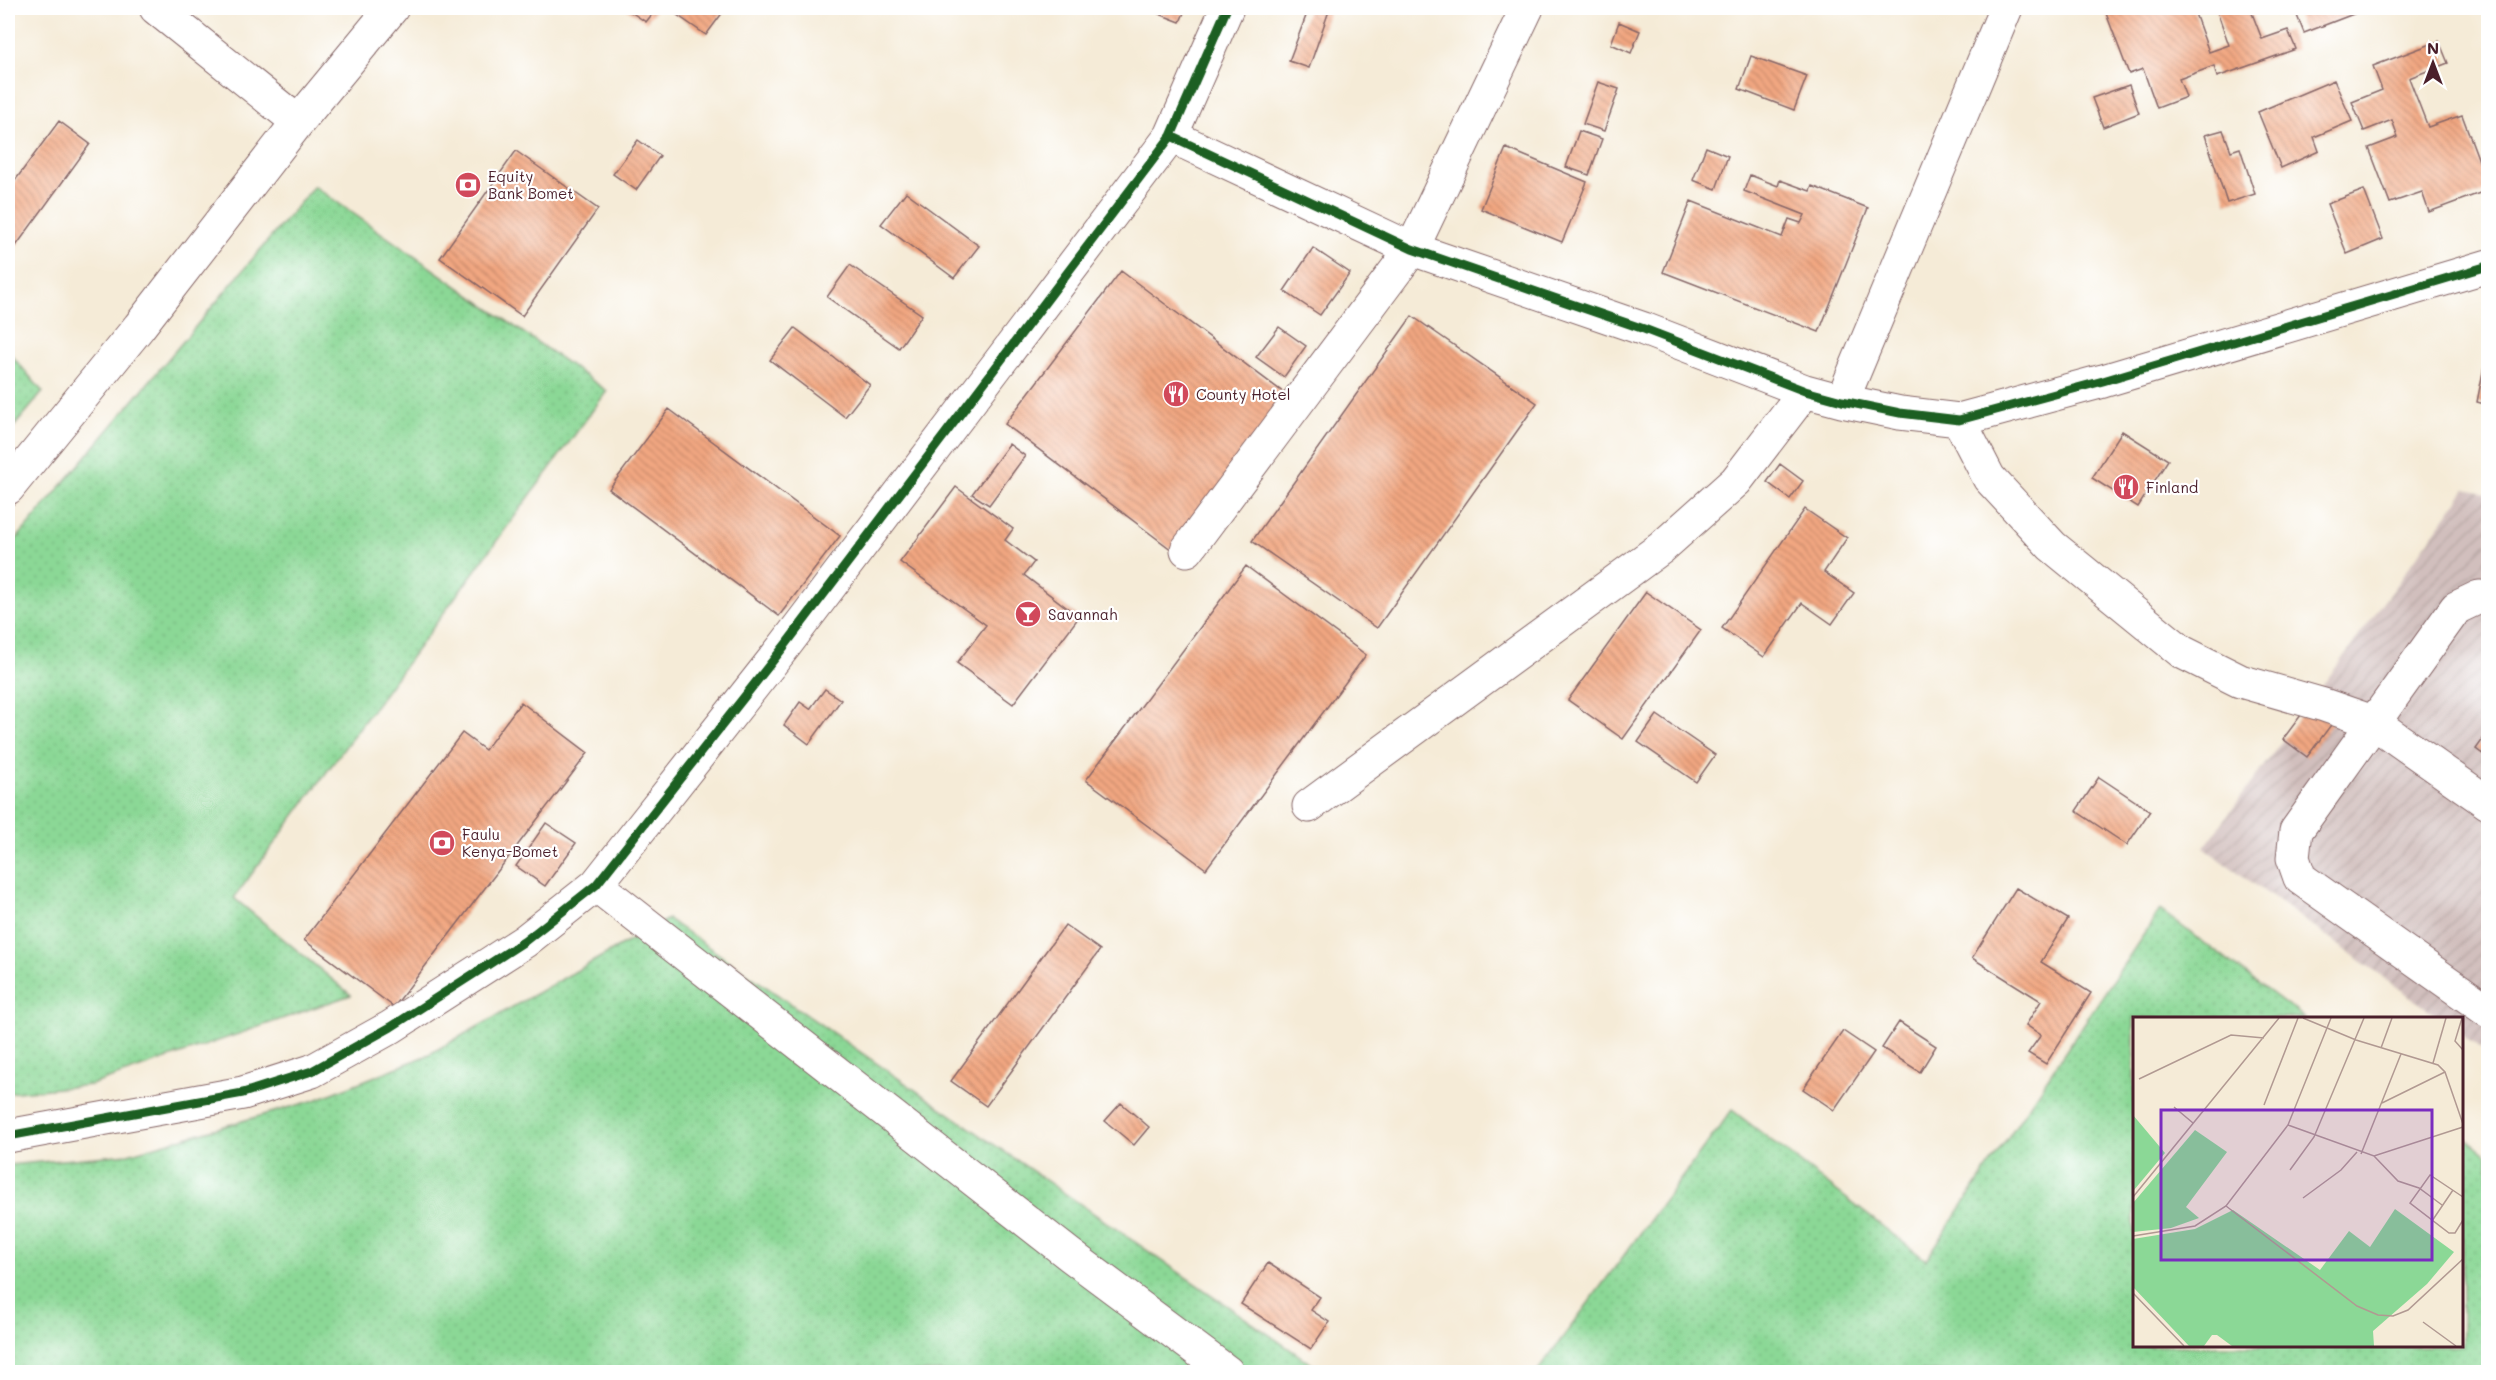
<svg xmlns="http://www.w3.org/2000/svg" width="2496" height="1380" font-family="Mali,sans-serif">
  <defs>
    <pattern id="industrial-furrows" width="10" height="10" patternUnits="userSpaceOnUse" patternTransform="scale(1.5)"><rect width="10" height="10" fill="#d1bfbd"/><path d="M-1 1l2-2M0 10L10 0M9 11l2-2" fill="none" stroke="#b5a4a3"/></pattern>
    <pattern id="grass-dots" width="8" height="8" patternUnits="userSpaceOnUse" patternTransform="scale(1.5)"><rect width="8" height="8" fill="#8bd896"/><path d="M2 2h.1M6 6h.1" fill="none" stroke="#79b981" stroke-width="1.8" stroke-linecap="round"/></pattern>
    <pattern id="building-back-hatch" width="6" height="6" patternUnits="userSpaceOnUse" patternTransform="scale(1.5)"><rect width="6" height="6" fill="#f2a781"/><path d="M-1 5l2 2M0 0l6 6M5-1l2 2" fill="none" stroke="#c6876a"/></pattern>
  </defs>
  <rect width="100%" height="100%" fill="#fff"/>
  <filter id="ink" filterUnits="userSpaceOnUse"><feTurbulence type="fractalNoise" baseFrequency=".0167" numOctaves="2"/><feDisplacementMap in="SourceGraphic" scale="12" xChannelSelector="R" yChannelSelector="G"/><feConvolveMatrix kernelMatrix="1 2 1 2 8 2 1 2 1" color-interpolation-filters="sRGB"/></filter>
  <filter id="wash" filterUnits="userSpaceOnUse"><feTurbulence type="fractalNoise" baseFrequency=".008" numOctaves="4" result="noise"/><feDisplacementMap in="SourceGraphic" scale="24" xChannelSelector="R" yChannelSelector="G"/><feGaussianBlur stdDeviation="1.35" result="paint"/><feColorMatrix in="noise" values="0 0 0 0 0 0 0 0 0 0 0 0 0 0 0 0 0 1.4 0 .05"/><feComposite in="paint" operator="in"/></filter>
  <g filter="url(#wash)">
    <rect width="100%" height="100%" fill="#f5ebd7"/>
    <path fill="url(#industrial-furrows)" d="M2466 489 2488 494V1054L2462 1034V1018H2440L2204 848Z"/>
    <path fill="url(#grass-dots)" stroke="#6a7c60" stroke-width="1.5" d="M314 186 607 391 234 898 351 995 91 1085 8 1093V549Z
      M8 351 43 392 8 434Z
      M2160 910 2305 1018H2134V1346H2462V1135L2488 1155V1372H1537L1732 1110 1926 1260Z
      M668 919 1323 1372H8V1165L128 1154 315 1100 426 1056Z"/>
    <g id="blocks">
      <path fill="url(#building-back-hatch)" d="M625 8H657L646 22Z
        M667 8H726L706 35Z
        M1144 8H1186L1180 22Z
        M1309 8H1330L1309 68 1289 61Z
        M2104 8H2193L2209 52 2229 45 2216 8H2250L2262 39 2288 30 2296 49 2217 77 2214 66 2179 79 2186 97 2157 108 2143 69 2129 74Z
        M2294 8H2369L2304 33Z
        M1619 22 1640 31 1631 53 1611 44Z
        M2439 41 2448 63 2409 78 2428 127 2462 115 2488 185V190L2429 212 2422 192 2390 203 2369 148 2398 137 2392 120 2364 131 2352 102 2382 90 2373 66Z
        M1751 56 1807 76 1794 110 1739 89Z
        M2334 80 2352 121 2314 137 2319 151 2281 168 2258 112Z
        M1598 82 1619 89 1604 131 1583 124Z
        M2129 85 2139 113 2103 127 2092 98Z
        M59 121 90 144 8 257V190Z
        M2223 130 2231 151 2240 148 2255 194 2227 203 2205 135Z
        M1579 131 1602 139 1589 175 1566 167Z
        M638 140 660 156 636 190 613 174Z
        M1706 147 1728 156 1716 189 1693 180Z
        M1506 148 1587 182 1562 242 1481 209Z
        M516 151 598 209 522 316 440 258Z
        M1750 175 1778 186 1780 180 1810 191 1812 186 1868 208 1819 332 1663 272 1691 201 1782 237 1789 219 1801 223 1805 215 1744 191Z
        M2364 190 2383 239 2347 254 2327 204Z
        M906 192 979 246 954 278 881 224Z
        M1313 248 1350 273 1320 315 1284 291Z
        M850 265 922 315 899 348 827 297Z
        M1121 271 1292 399 1176 553 1005 424Z
        M1412 316 1537 403 1377 628 1252 541Z
        M1279 327 1306 346 1284 377 1256 357Z
        M795 328 870 385 845 417 770 360Z
        M2484 367 2488 368V405L2477 402Z
        M669 409 840 536 779 616 609 489Z
        M2122 431 2168 460 2138 507 2092 478Z
        M1009 444 1025 456 989 505 972 494Z
        M1780 464 1803 481 1790 499 1767 482Z
        M956 487 1013 529 1005 540 1034 562 1024 575 1079 617 1013 704 957 663 986 625 900 562Z
        M1805 509 1847 538 1824 572 1854 593 1832 624 1802 603 1764 657 1722 628Z
        M1246 566 1366 655 1206 869 1086 780Z
        M1646 592 1701 630 1623 739 1568 700Z
        M825 689 841 700 809 744 784 725 800 702 810 709Z
        M521 702 588 753 394 1007 304 940 462 733 485 750Z
        M2310 703 2334 721 2307 757 2283 739Z
        M1657 715 1715 755 1696 782 1638 742Z
        M2488 732V758L2476 749Z
        M2099 777 2150 811 2127 845 2076 811Z
        M546 823 576 843 545 886 516 866Z
        M2016 888 2068 919 2041 962 2091 993 2046 1064 2028 1053 2041 1035 2026 1025 2041 1001 1972 958Z
        M1065 925 1100 950 986 1106 951 1081Z
        M1899 1022 1936 1046 1920 1072 1882 1048Z
        M1843 1031 1874 1052 1834 1110 1803 1089Z
        M1121 1103 1149 1127 1134 1145 1105 1121Z
        M1268 1263 1320 1297 1311 1310 1329 1322 1311 1349 1241 1304Z"/>
    </g>
  </g>
  <g filter="url(#ink)">
    <use href="#blocks" fill-opacity="0" stroke="#866667" stroke-width="1.5"/>
    <g fill="none" stroke-linecap="round" stroke-linejoin="round">
      <defs>
        <path id="minor" d="M156 8 298 122
          M1171 136 1412 249 1644 329 1805 391 1842 401 1900 413 1959 420 2103 381 2488 266
          M1842 401 2006 8
          M1959 420 1989 478 2052 546 2182 652 2240 681 2324 705 2373 722 2488 803
          M8 488 139 327 298 122 392 8
          M1187 550 1412 249 1527 8
          M2488 598 2479 597 2456 608 2296 831 2293 858 2300 878 2488 1011
          M1309 806 1661 548 1736 481 1805 391
          M596 885 1070 1255 1227 1372
          M8 1136 243 1093 312 1071 391 1027 525 941 596 885 786 644 1171 136 1227 8"/>
      </defs>
      <use href="#minor" stroke="#866667" stroke-width="35"/>
      <use href="#minor" stroke="#fff" stroke-width="33"/>
      <defs>
        <path id="cycleway" d="M1171 136 1412 249 1644 329 1805 391 1842 401 1900 413 1959 420 2103 381 2488 266
          M8 1136 243 1093 312 1071 391 1027 525 941 596 885 786 644 1171 136 1227 8"/>
      </defs>
      <use href="#cycleway" stroke="#fff" stroke-width="13"/>
      <use href="#cycleway" stroke="#1b5e20" stroke-width="9"/>
    </g>
  </g>
  <defs>
    <symbol id="bank-disc" viewBox="-11 -11 22 22"><circle r="9.5" fill="#d1495b" stroke="#fff"/><path d="M-6-4H6V4H-6ZM0-2.3a2.3 2.3 0 1 0 0 4.6a2.3 2.3 0 1 0 0-4.6Z" fill="#fff"/></symbol>
    <symbol id="restaurant-disc" viewBox="-11 -11 22 22"><circle r="9.5" fill="#d1495b" stroke="#fff"/><path d="M-5-6h1v4h1v-4h1v4h1v-4h1v5L-1.5 .5V6h-2V.5L-5-1ZM5-6V6H3V1.5H1.5Q1.5-4 5-6Z" fill="#fff"/></symbol>
    <symbol id="bar-disc" viewBox="-11 -11 22 22"><circle r="9.5" fill="#d1495b" stroke="#fff"/><path d="M-6-5H6L.8 .8V4.5H3.5V6h-7V4.5H-.8V.8Z" fill="#fff"/></symbol>
  </defs>
  <g fill-rule="evenodd">
    <use href="#bank-disc" x="453" y="170" width="30" height="30"/>
    <use href="#restaurant-disc" x="1161" y="379" width="30" height="30"/>
    <use href="#restaurant-disc" x="2111" y="472" width="30" height="30"/>
    <use href="#bar-disc" x="1013" y="599" width="30" height="30"/>
    <use href="#bank-disc" x="427" y="828" width="30" height="30"/>
  </g>
  <g text-anchor="middle" dominant-baseline="central" stroke-width="4.5" stroke-linejoin="round" paint-order="stroke">
    <g font-size="15" fill="#4a1f2b" stroke="#fff" text-anchor="start">
      <text x="488" y="176">Equity<tspan x="488" dy="17">Bank Bomet</tspan></text>
      <text x="1196" y="394">County Hotel</text>
      <text x="2146" y="487">Finland</text>
      <text x="1048" y="614">Savannah</text>
      <text x="462" y="834">Faulu<tspan x="462" dy="17">Kenya-Bomet</tspan></text>
    </g>
  </g>
  <g transform="translate(2133 1017)">
    <rect width="330" height="330" fill="#f5ebd7"/>
    <path d="M0 98 32 136 1 173 0 171ZM62 113 94 135 53 190 66 201 38 211 0 215V186ZM262 192 321 235 294 267 240 314 241 329H99L84 318H79L71 329H56L0 270V222L62 212 100 193 187 253 216 214 237 230Z" fill="#8bd896"/>
    <path fill="none" stroke="#b19992" stroke-width="1.5" d="M170 1 223 23 305 48 312 55 330 107M329 1 322 24 330 33M248 31 259 1M300 46 313 1M6 62 98 18 131 21M249 86 312 55M131 88 165 1M41 90 60 106M155 108 241 139 330 110M228 137 268 37M241 139 265 164 286 171 309 188M157 153 181 120 231 1M0 180 146 1M330 180 297 158 277 186 316 216H322L330 203M170 181 208 153 224 135M93 189 224 289 245 298 260 299 275 293 330 242M299 204 320 173M0 219 62 209 93 189 155 108 198 1M0 276 51 329M290 305 323 329"/>
    <path fill="#7b2cbf" fill-opacity="0.15" stroke="#7b2cbf" stroke-width="3" d="M28 93H299V243H28Z"/>
    <rect width="330" height="330" fill="none" stroke="#4a1f2b" stroke-width="3"/>
  </g>
  <rect width="2496" height="1380" fill="none" stroke="#fff" stroke-width="30"/>
  <g transform="translate(2433 63)" stroke="#ffffff" stroke-width="4.5" paint-order="stroke">
  <path d="M0-4.5L10 22L0 15L-10 22Z" fill="#4a1f2b"/>
  <text y="-9" font-size="16" font-weight="bold" text-anchor="middle" fill="#4a1f2b">N</text>
  </g>
</svg>
